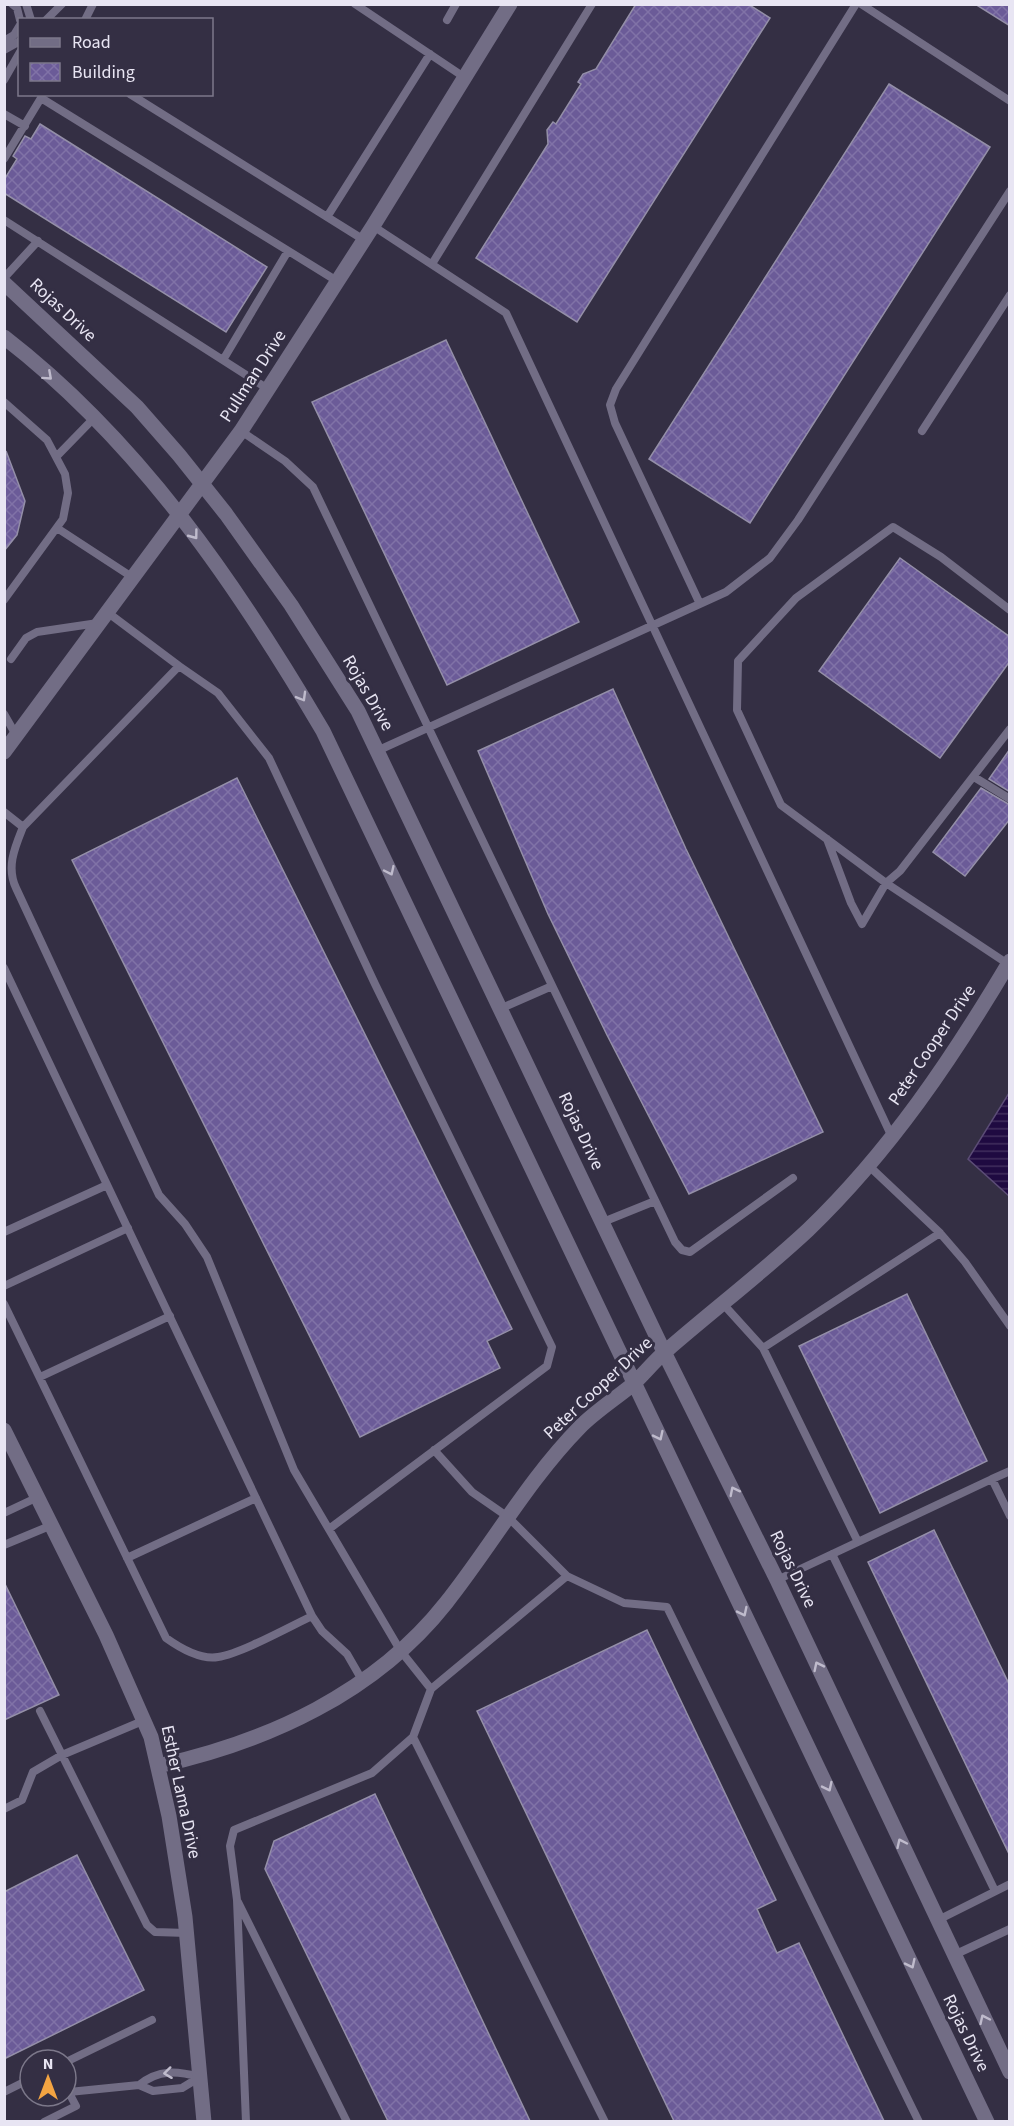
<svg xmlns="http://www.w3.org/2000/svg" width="1014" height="2126" font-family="'Source Sans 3',sans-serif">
  <defs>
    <pattern id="water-rules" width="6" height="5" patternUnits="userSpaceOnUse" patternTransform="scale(1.5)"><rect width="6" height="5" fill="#1f0a41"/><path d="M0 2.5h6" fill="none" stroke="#402e5d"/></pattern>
    <pattern id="building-cross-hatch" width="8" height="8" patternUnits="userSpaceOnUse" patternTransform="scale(1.5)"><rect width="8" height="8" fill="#6b5b98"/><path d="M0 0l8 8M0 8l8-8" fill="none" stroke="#8072a7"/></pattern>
  </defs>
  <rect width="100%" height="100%" fill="#342f44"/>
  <path fill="url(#water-rules)" stroke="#5b4c76" stroke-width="1.5" d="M1009 1093 1010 1196H1009L968 1159Z"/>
  <path fill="url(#building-cross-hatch)" stroke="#948fa8" stroke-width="1.5" d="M636 4H748L770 18 577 322 476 258 548 144 547 130 553 122 556 124 581 84 578 82 583 74 596 69Z
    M975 4H1010V26Z
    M889 84 990 147 750 523 649 459Z
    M40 124 267 267 226 332 4 193V180L17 159 13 156 25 136 31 139Z
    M446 340 579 622 447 685 312 402Z
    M6 451 25 501 17 535 4 551Z
    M900 558 1010 637V661L940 758 819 671Z
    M613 689 686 849 823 1132 689 1194 607 1035 548 914 478 751Z
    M1010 749V792L989 779Z
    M237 778 512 1329 487 1341 500 1368 360 1437 72 860Z
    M981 788 1010 805V819L965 876 933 852Z
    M907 1294 987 1461 880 1513 799 1346Z
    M934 1530 1010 1686V1856L868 1562Z
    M4 1582 59 1695 4 1720Z
    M647 1630 776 1900 757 1909 777 1953 799 1943 884 2121H674L477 1711Z
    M375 1794 530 2121H388L265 1869 274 1841Z
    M77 1855 144 1990 4 2059V1892Z"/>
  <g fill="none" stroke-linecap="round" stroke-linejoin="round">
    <path stroke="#726d85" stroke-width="8" d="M12 4 17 8 20 20
      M26 4 31 20
      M355 4 464 77
      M861 4 1010 101
      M46 20 62 4
      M85 20 93 4
      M447 20 456 4
      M4 41 14 35 20 25
      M4 50 20 41
      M4 80 20 52
      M130 94 364 240
      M4 114 25 126
      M4 159 41 98 337 281
      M327 217 430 54
      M4 220 268 389
      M373 226 506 313 892 1137
      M432 264 592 4
      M4 278 38 241
      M223 360 288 251
      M4 402 47 440 65 474 68 493 63 519 4 600
      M241 431 285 461 313 487 675 1242 682 1250 690 1252 793 1178
      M922 431 1010 295
      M57 456 94 418
      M57 528 132 577
      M700 604 615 423 610 405 616 389 856 4
      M1010 610 941 557 893 527 796 598 738 661 737 710 781 805 886 883 900 871 1010 729
      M11 659 26 638 37 632 98 623
      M179 666 218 693 269 758 375 984 552 1347 547 1366 329 1529
      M4 714 16 735
      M379 750 726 592 770 558 798 520 1010 191
      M974 777 1010 799
      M4 812 23 827 179 666 107 612
      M23 827C15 847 6 867 16 888L159 1195 185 1224 207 1257 294 1470 400 1650 431 1689 567 1576
      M827 839 851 903 862 924 886 883 1008 964
      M4 968 312 1616 322 1631 347 1654 362 1680
      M502 1008 552 986
      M603 1222 655 1201
      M4 1232 107 1185
      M940 1233 965 1262 1010 1326
      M4 1286 128 1228
      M4 1304 166 1638C180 1648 200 1660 218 1657 240 1654 289 1627 312 1616
      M724 1305 763 1348 858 1542
      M763 1348 940 1233 869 1166
      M40 1377 170 1316
      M434 1450 472 1492 508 1517 567 1576 624 1603 667 1607 919 2122
      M992 1479 1010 1471
      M4 1513 38 1497
      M4 1545 52 1525
      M832 1554 995 1891
      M127 1558 256 1498
      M777 1580 992 1479 1010 1516
      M40 1711 147 1925 155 1932 187 1933
      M413 1737 605 2122
      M4 1809 22 1800 33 1772 62 1755 145 1720
      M238 1902 347 2122
      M938 1920 1010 1884
      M954 1955 1010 1929
      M66 2062 152 2020
      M139 2085C159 2069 177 2071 200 2077
      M4 2092 30 2079
      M69 2092 139 2085 153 2091 182 2088 200 2077
      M44 2122 76 2106 66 2087
      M246 2122 237 1900 230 1846 234 1830 372 1773 413 1737 431 1689"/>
    <path stroke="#726d85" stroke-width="15" d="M4 283 137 407 179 455 226 514 291 605 358 711 664 1352 777 1580 1010 2072
      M4 337C140 442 237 585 323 731L987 2122
      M4 752 241 431 373 226 510 4
      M4 1430 106 1635 151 1737 169 1816 185 1917 204 2122
      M158 1766C267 1742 375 1693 446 1603 492 1545 528 1480 580 1427 596 1411 615 1399 632 1385 644 1374 654 1361 666 1351 713 1310 762 1273 808 1230 890 1151 952 1059 1010 961"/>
  </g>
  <defs><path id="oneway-chevron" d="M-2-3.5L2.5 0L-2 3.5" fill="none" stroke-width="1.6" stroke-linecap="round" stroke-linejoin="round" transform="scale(1.5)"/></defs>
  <g stroke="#bfbbcc">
    <use href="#oneway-chevron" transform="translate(48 376) rotate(42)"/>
    <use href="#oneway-chevron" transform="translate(194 535) rotate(53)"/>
    <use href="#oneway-chevron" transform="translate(302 697) rotate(60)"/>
    <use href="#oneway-chevron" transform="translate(390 871) rotate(65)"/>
    <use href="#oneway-chevron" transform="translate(659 1436) rotate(64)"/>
    <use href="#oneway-chevron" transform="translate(734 1491) rotate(-117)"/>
    <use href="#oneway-chevron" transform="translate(743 1612) rotate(64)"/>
    <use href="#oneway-chevron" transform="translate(818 1666) rotate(-116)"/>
    <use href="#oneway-chevron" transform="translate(828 1787) rotate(64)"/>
    <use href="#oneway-chevron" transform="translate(901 1843) rotate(-115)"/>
    <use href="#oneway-chevron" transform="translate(911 1964) rotate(64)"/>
    <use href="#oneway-chevron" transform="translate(984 2019) rotate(-115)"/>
    <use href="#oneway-chevron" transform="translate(168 2073) rotate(173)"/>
  </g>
  <g text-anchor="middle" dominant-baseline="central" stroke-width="6" stroke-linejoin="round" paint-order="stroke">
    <g font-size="18" fill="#e8e5f3" stroke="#342f44">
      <text transform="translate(63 310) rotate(43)">Rojas Drive</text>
      <text transform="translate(253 376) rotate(-57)">Pullman Drive</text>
      <text transform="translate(368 693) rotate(60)">Rojas Drive</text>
      <text transform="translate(932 1045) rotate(-56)">Peter Cooper Drive</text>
      <text transform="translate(581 1131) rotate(65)">Rojas Drive</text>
      <text transform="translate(598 1388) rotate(-43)">Peter Cooper Drive</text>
      <text transform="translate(793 1569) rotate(64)">Rojas Drive</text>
      <text transform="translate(181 1792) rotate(78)">Esther Lama Drive</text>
      <text transform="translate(966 2033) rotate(64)">Rojas Drive</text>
    </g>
  </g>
  <rect width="1014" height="2126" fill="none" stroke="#e8e5f3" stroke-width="12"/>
  <rect x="18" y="18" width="195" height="78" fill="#342f44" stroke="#7c788a" stroke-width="1.5"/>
  <rect x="30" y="38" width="30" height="9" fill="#726d85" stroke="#7c788a" stroke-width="1.5"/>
  <text x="72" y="48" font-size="18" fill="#e8e5f3">Road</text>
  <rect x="30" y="63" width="30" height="18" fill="url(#building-cross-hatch)" stroke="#7c788a" stroke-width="1.5"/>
  <text x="72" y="78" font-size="18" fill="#e8e5f3">Building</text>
  <g transform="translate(48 2078)"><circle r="28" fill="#342f44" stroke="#7c788a" stroke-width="1.5"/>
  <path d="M0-4.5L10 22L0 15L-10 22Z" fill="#f3a442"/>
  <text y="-9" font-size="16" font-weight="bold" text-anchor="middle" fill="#e8e5f3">N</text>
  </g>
</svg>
